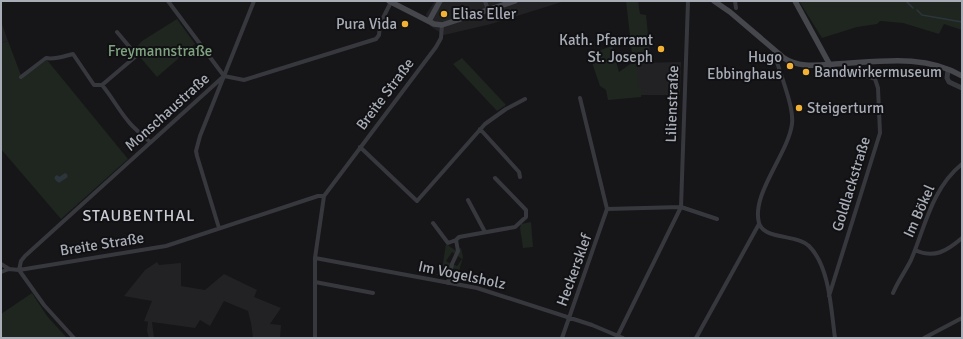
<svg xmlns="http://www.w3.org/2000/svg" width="963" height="339" font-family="Signika,sans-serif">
  <rect width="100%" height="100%" fill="#161618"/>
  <path fill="#222225" d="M435 1H565L491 24 444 35 430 26 426 14Z
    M1 21 8 41 1 43Z
    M681 62 680 95H638L635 63Z
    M157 262 159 265 181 263V286L205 290 224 274 257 290 254 297 281 308 270 324 281 325 280 338H253L251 323 248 311 224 301 210 326 200 320 195 328 152 322 154 338H149L147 331 148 322 144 321 152 301 124 296 145 270Z"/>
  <path fill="#1e261f" d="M626 1H638L640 14 646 15 651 63H637L638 88H641V97L608 100 606 90 600 86 589 54 612 46 619 72 633 62Z
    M799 1H962V30L944 24 939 34 903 23 880 21 877 24 857 27 822 38Z
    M442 7 453 15 442 17 440 15Z
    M177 19 195 44 157 77 134 50 142 41Z
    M8 41 22 78 47 60 128 159 61 219 1 149V43Z
    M462 58 506 105 497 111 453 64Z
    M531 222 533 247 523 248 520 228 521 224Z
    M446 244 455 250 461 248 463 257 457 278 450 277V273L456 274V269L451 268 453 264 457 266 462 259 452 252 446 261 451 264V267L445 266 443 273 449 274V277L436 275 442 270Z
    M32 293 47 316 67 338H1V314Z"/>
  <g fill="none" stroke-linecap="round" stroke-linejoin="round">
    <path stroke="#2c353c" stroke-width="1.5" d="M906 1 913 8
      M917 10 922 15 962 22"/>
    <path stroke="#2c353c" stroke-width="5" d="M57 178 59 180 65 176"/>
    <path stroke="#37383d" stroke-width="4" d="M168 1 224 76
      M485 1 488 10
      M735 1 736 8
      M778 54 777 62C782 79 794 108 792 124 788 154 751 194 759 223 764 240 797 234 809 246 830 267 831 310 835 338
      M224 76 244 80 376 39 379 35 380 24 391 2
      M21 77 46 58C55 60 64 56 73 54L94 85H102L135 57 133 51 117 32
      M102 85C112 97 118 109 128 121 134 129 143 135 150 142
      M480 129 519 172 520 177
      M360 147 417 201 485 124 506 109 525 99
      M468 200 485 232
      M607 209 681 207 717 219
      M433 223 448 243 456 240
      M219 228 197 156 196 151 200 136 254 1
      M915 250C934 259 947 251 962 238
      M315 258 477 288 592 325 623 338
      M1 264 9 269 19 270 166 246 318 196H324
      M19 270 21 261 25 256 224 76
      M19 270 44 305 74 338
      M1 272 9 269
      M315 282 373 293
      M448 283 452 264 458 251 456 240 459 237 515 227 526 217V210L495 178
      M893 293C898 281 905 272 911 260 925 227 932 188 962 164
      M829 296 880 133 878 88 875 79C859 71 844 80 830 65
      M618 335 681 207 688 1
      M315 338V258L324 196 436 47 441 38 442 25
      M562 338 607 209 580 98
      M696 338 759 224
      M924 338 962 318"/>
    <path stroke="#37383d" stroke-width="5" d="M948 70 947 78 949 82 962 88"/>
    <path stroke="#45474d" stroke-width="5.5" d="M389 1 434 24 442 25 515 1
      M714 1 730 12 784 58C798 68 819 65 835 64 877 62 924 53 962 76
      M795 1 830 65
      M429 21 440 1"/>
  </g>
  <g fill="#f2b134" stroke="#111113" stroke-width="1.5">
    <circle cx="444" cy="14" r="4"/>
    <circle cx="405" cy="24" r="4"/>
    <circle cx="661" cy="49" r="4"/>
    <circle cx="790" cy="66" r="4"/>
    <circle cx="806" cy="72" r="4"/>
    <circle cx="799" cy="108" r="4"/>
  </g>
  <g text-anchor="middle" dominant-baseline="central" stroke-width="4" stroke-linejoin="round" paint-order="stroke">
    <g font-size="15" fill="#a8adb8" stroke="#111113" text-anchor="start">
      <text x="452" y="14">Elias Eller</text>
      <text x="397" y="24" text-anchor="end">Pura Vida</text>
      <text x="653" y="40" text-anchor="end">Kath. Pfarramt<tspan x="653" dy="17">St. Joseph</tspan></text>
      <text x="782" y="57" text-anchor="end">Hugo<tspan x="782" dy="17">Ebbinghaus</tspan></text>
      <text x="814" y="72">Bandwirkermuseum</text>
      <text x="807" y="108">Steigerturm</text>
    </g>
    <g font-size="15" fill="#7fa381" stroke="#111113">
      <text x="160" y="51">Freymannstraße</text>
    </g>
    <g font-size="15" fill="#a8adb8" stroke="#111113">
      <text transform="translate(385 94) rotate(-53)">Breite Straße</text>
      <text transform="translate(672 104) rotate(-88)">Lilienstraße</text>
      <text transform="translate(167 112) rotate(-42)">Monschaustraße</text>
      <text transform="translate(851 184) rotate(-73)">Goldlackstraße</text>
      <text transform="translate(919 211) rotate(-66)">Im Bökel</text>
      <text transform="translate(102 244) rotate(-9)">Breite Straße</text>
      <text transform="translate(574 270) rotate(-70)">Heckersklef</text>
      <text transform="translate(462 275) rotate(12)">Im Vogelsholz</text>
    </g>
    <g font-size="16" letter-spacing="1" fill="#c9ccd4" stroke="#111113">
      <text x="139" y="216">STAUBENTHAL</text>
    </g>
  </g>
  <rect width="963" height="339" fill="none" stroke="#a8adb8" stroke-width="4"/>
</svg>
